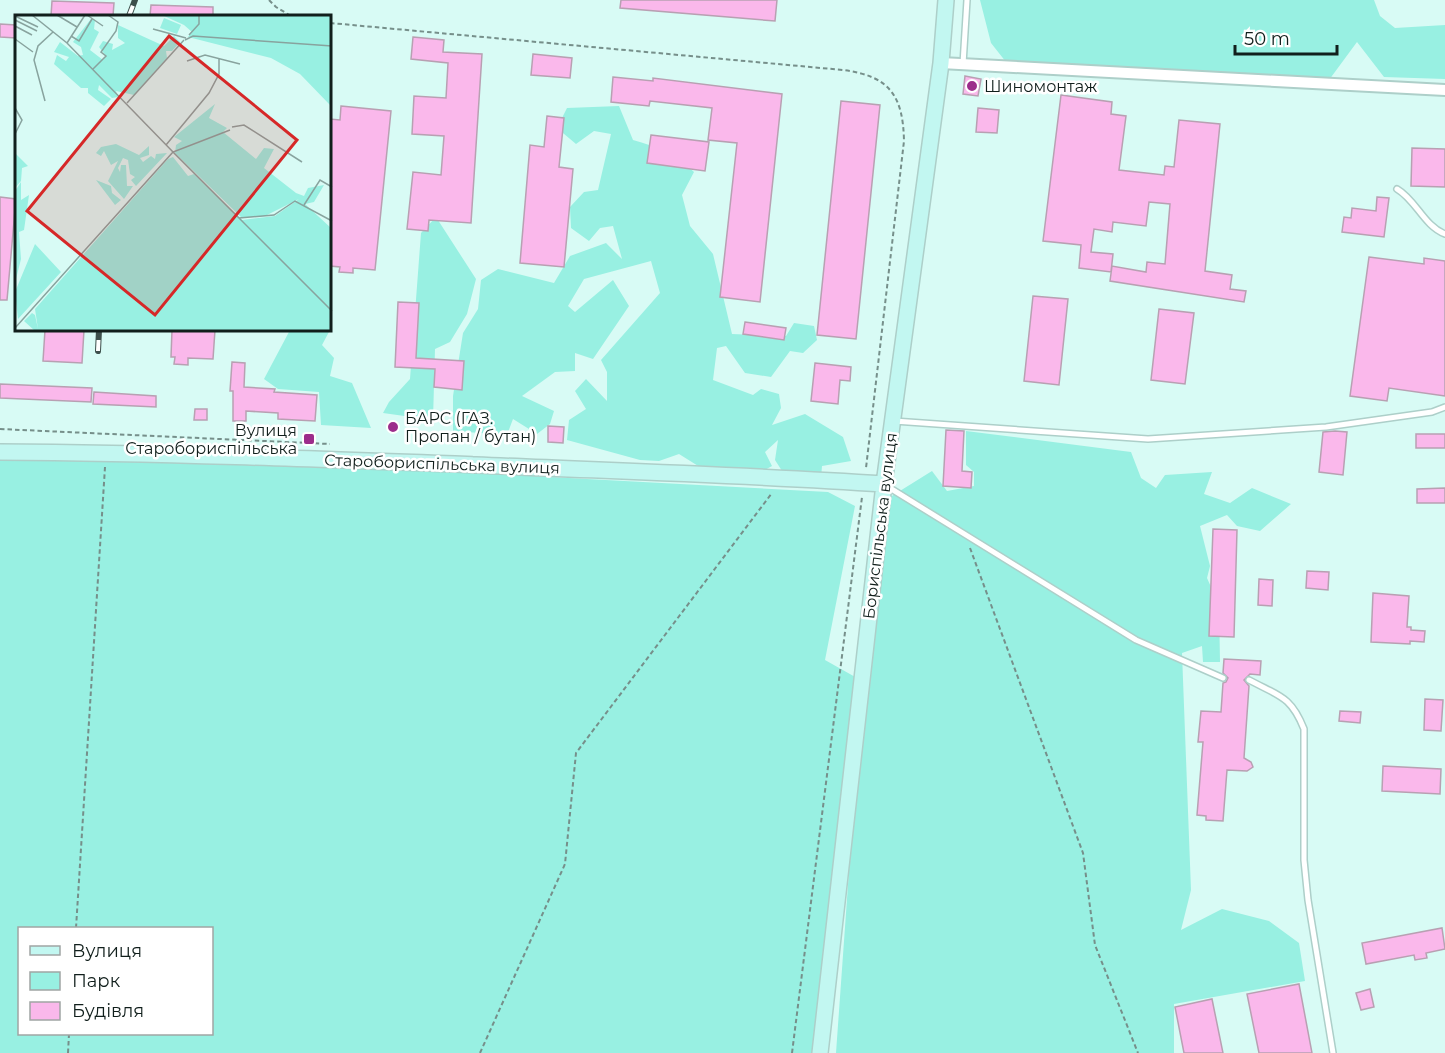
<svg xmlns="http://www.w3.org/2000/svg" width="1445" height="1053" font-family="Montserrat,sans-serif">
  <rect width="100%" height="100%" fill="#d8fbf5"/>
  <path fill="#98f0e2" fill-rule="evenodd" d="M980 0H1374L1380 16 1395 28 1445 25V79L1384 77 1357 42 1329 80 1006 62 991 43Z
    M619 106 633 140C656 146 677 155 694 172L682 195 690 226 713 254 732 334 786 336 794 323 814 326 817 340 803 353 790 351 771 377 745 373 726 346 717 348 713 380 753 395 761 389 779 394 781 408 772 425 805 414 843 437 851 461 822 466 821 478 784 474 775 460 778 440 765 452 772 466 759 473 703 469 679 454 659 461 640 460 567 440 569 420 586 409 575 391 586 379 607 401V372L601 360 660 293 651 261 584 279 568 306 575 312 613 280 629 306 593 359 575 353V371L555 372 522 396 554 411 550 424 537 434 513 419 507 435 453 431V396L463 333 478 309 481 280 498 269 554 283 570 256 606 243 622 259 613 226 600 228 589 241 571 228 570 207 584 192 598 190 611 134 594 131 576 144 557 128 567 108Z
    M436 217 476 279 467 314 450 342 435 349 433 420 383 413 389 402 410 379 421 233Z
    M290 330H330L322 345 334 358 330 376 352 383 371 428 321 425 319 392 278 389 264 379Z
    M966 431 1131 452 1141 478 1156 488 1165 475 1212 472 1204 494 1230 503 1252 488 1291 504 1260 531 1237 526 1227 515 1200 526 1210 566 1207 578 1219 605 1220 662H1203L1202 646 1182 653 1191 890 1181 930 1222 909 1269 921 1299 943 1305 981 1174 1004V1053H836L856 773 887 499 932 471 947 491 974 486V472L966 465Z
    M0 452 330 465 828 492 855 506 825 660 857 678 828 1053H0ZM20 928H212V1034H20Z"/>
  <path fill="#fab8eb" stroke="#b8a0b2" stroke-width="1.5" d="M621 0H777L775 21 620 8Z
    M52 1 114 3 113 16H51Z
    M151 5 213 7V16H150Z
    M0 24 16 25V38L0 37Z
    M413 37 444 40 443 52 482 54 471 223 429 220 428 231 407 229 413 172 441 175 444 136 412 134 414 96 446 98 448 63 411 59Z
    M533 54 572 58 570 78 531 75Z
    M965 76 981 79 978 96 963 94Z
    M613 77 653 81V78L782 94 760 302 720 297 737 143 708 140 712 108 650 101 649 106 611 102Z
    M1061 95 1112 102 1111 114 1126 116 1119 170 1164 175 1165 166 1174 167 1179 120 1220 124 1205 271 1232 275 1230 289 1246 291 1244 302 1110 281 1112 266 1146 272 1147 262 1165 264 1170 204 1149 202 1146 226 1113 222 1112 232 1094 229 1091 252 1113 254 1111 272 1079 268 1081 245 1043 241Z
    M841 101 880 105 856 339 817 335Z
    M341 106 391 111 375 270 353 268V273L339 272 340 267 330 266V119L340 120Z
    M978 108 999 110 997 133 976 132Z
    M547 116 564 118 559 167 573 169 564 267 520 263 530 145 544 147Z
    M651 135 709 142 705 171 647 163Z
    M1412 148 1445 149V187L1411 186Z
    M0 197 16 199 7 300H0Z
    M1377 197 1389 198 1384 237 1342 232 1344 217 1351 218 1352 208 1376 211Z
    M1369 257 1424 264V258L1445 261V396L1389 388 1387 401 1350 396Z
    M1033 296 1068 299 1059 385 1024 381Z
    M398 302 419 303 416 358 464 361 462 390 434 387 435 369 395 367Z
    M1159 309 1194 313 1185 384 1151 380Z
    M745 322 786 328 784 340 743 334Z
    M45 330H84L82 363 43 361Z
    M172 330H215L213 359 188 358V365L174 364 175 357H171Z
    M232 362 245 363 244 387 275 389 274 392 317 395 315 421 278 419V413L246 411V421H233V391H230Z
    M815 363 851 367 850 381 840 380 838 404 811 401Z
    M0 384 92 388 91 402 0 398Z
    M94 392 156 396V407L93 404Z
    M195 409H207V420H194Z
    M548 426 564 427 563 443 548 442Z
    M946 430 964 431 962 471 972 472 971 488 943 486Z
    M1335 431 1347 432 1343 475 1319 472 1323 432Z
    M1416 434H1445V448H1416Z
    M1445 488V503H1417V489Z
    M1213 529 1237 530 1234 637 1209 636Z
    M1307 571 1329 572 1328 590 1306 588Z
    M1259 579 1273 580 1272 606 1258 605Z
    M1373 593 1409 596 1407 627H1411V630L1425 631 1424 642 1410 641V644L1371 642Z
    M1224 659 1261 661 1260 675 1250 674 1244 680 1249 686 1244 758 1251 762 1253 767 1247 771 1227 770 1223 821 1206 820V816L1197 815 1203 742H1198L1201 711 1221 712 1223 683 1226 682 1228 678 1223 673Z
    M1425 699 1443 700 1441 731 1424 730Z
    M1340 711 1361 712 1360 723 1339 721Z
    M1383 766 1441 769 1440 794 1382 791Z
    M1442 928 1445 949 1426 953 1427 958 1415 960 1414 955 1366 964 1362 943Z
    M1299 984 1312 1053H1259L1247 994Z
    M1370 989 1374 1007 1361 1010 1356 993Z
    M1212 999 1223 1053H1184L1175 1007Z"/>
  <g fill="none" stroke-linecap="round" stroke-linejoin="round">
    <defs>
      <path id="lane" d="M963 64 967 0
        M1397 189C1416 200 1424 226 1445 234
        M894 421 1148 439 1326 427 1432 412 1445 407
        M885 485 1136 640 1223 678
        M1249 680C1279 696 1291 696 1304 729V860L1308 900 1333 1053"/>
      <path id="street" d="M941 63 1445 90"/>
      <path id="secondary" d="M0 452C159 453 317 459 476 465 612 471 748 475 884 484
        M820 1053 884 484 941 63 946 0"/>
    </defs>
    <use href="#lane" stroke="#adcfc9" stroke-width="8"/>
    <use href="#street" stroke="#adcfc9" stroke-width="14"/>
    <use href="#secondary" stroke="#adcfc9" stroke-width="18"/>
    <path stroke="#768f8a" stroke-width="2" stroke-dasharray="4.5 3" stroke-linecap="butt" d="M269 0 276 7 291 16
      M330 23 843 70C890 76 903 96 904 141L866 468
      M0 429 330 444
      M970 548 1083 853 1095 945 1138 1053
      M76 928 105 467
      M68 1053 69 1034
      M480 1053 565 864 576 753 772 493
      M792 1053 862 497"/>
    <use href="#lane" stroke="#fff" stroke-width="5"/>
    <use href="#street" stroke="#fff" stroke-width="10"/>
    <use href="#secondary" stroke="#c2f7f1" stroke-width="15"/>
    <defs>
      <path id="rail" d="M129 16 135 0
        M98 351 99 330"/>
    </defs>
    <use href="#rail" stroke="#3d504c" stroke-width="6"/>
    <use href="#rail" stroke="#fff" stroke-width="4" stroke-dasharray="11" stroke-linecap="butt"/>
  </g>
  <g fill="#9c2d8b" stroke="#fff" stroke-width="2">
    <circle cx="972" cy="86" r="6"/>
    <circle cx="393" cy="427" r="6"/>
    <rect x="303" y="433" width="12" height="12" rx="3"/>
  </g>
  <g text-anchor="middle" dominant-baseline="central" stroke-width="5" stroke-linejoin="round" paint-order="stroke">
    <g font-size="16" fill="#111f1c" stroke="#fff" text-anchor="start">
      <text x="984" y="86">Шиномонтаж</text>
      <text x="405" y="418">БАРС (ГАЗ.<tspan x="405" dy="18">Пропан / бутан)</tspan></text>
      <text x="297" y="430" text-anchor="end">Вулиця<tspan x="297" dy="18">Старобориспільська</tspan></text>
    </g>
    <g font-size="16" fill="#111f1c" stroke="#fff">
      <text transform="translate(442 464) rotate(2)">Старобориспільська вулиця</text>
      <text transform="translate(880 526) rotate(-83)">Бориспільська вулиця</text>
    </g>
  </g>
  <g transform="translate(15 15)">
    <rect width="316" height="316" fill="#d8fbf5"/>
    <path d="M147 0H316V91L285 59 256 43 173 22 177 17 169 10ZM149 3 166 10 162 19 145 13ZM76 4 80 5 79 14 84 17 75 35 88 45 91 41 84 32 88 26 98 29 97 35 110 28 103 23V10L149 31 159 21 165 27 157 36H151L152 43 119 80 101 76 103 82 97 83 84 70 83 75 96 84 89 91 73 78V73H66L39 49 42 40 51 46 54 42 39 37 45 27 63 41 68 40 66 32 58 27ZM200 89 194 103 212 113 208 117 241 144 249 133 259 134 249 153 281 178 289 181 293 173 309 170 299 187 290 189 316 213V316H20L9 306 17 298 20 300 23 314 20 294 153 144 158 142 173 161 179 159 227 205 260 201 284 184 250 201 227 203 160 138 161 130 167 126 159 122ZM101 129 124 140 134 131V140L125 143 128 147 136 141 140 144 141 139 152 138 121 171 116 165 120 162 115 159 113 145 108 143 103 153 105 157 106 150H111L112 171H118L109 184 93 166 103 146 96 150 89 136 86 141 81 138 86 132ZM0 138 13 151 7 153 6 166 0 173ZM81 165 96 171 97 178 106 185 100 190ZM6 167V185L14 180 9 215 4 217 6 244 0 268V176ZM20 229 46 257 3 304 0 277Z" fill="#98f0e2"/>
    <path fill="none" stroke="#88a39e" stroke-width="1.5" d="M42 0 62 12M72 0 88 11M0 1 23 12M0 5 22 16M0 11 17 20M138 14 171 23M174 20 184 9V0M56 21 64 26 77 4M0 24 18 37M170 25 178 21 317 31M52 28 70 0M172 46 190 40 225 49M78 54 91 41 86 37 101 16 103 7 93 0M30 86 19 45 23 31 38 17M112 88 169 25M0 93 7 105 0 119M217 112 229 110 287 147M215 115 158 137 317 296M151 130 194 78 204 59V44M289 190 305 165 317 172M224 203 259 200 280 186 317 206M0 313 158 137 52 28 17 0"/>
    <path fill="#d62828" fill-opacity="0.15" stroke="#d62828" stroke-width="3" d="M154 21 282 125 140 300 12 196Z"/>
    <rect width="316" height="316" fill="none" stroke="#111f1c" stroke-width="3"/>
  </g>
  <rect x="18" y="927" width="195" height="108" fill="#ffffff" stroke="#a0a5a4" stroke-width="1.5"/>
  <rect x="30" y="946" width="30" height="9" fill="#c2f7f1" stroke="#a0a5a4" stroke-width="1.5"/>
  <text x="72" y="957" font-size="18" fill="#111f1c">Вулиця</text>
  <rect x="30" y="972" width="30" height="18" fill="#98f0e2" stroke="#a0a5a4" stroke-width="1.5"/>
  <text x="72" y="987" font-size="18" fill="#111f1c">Парк</text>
  <rect x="30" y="1002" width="30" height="18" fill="#fab8eb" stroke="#a0a5a4" stroke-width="1.5"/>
  <text x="72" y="1017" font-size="18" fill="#111f1c">Будівля</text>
  <path d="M1235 45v9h102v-9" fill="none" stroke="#111f1c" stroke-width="3"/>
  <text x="1244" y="45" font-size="18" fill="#111f1c" stroke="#ffffff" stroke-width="4.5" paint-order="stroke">50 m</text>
</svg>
